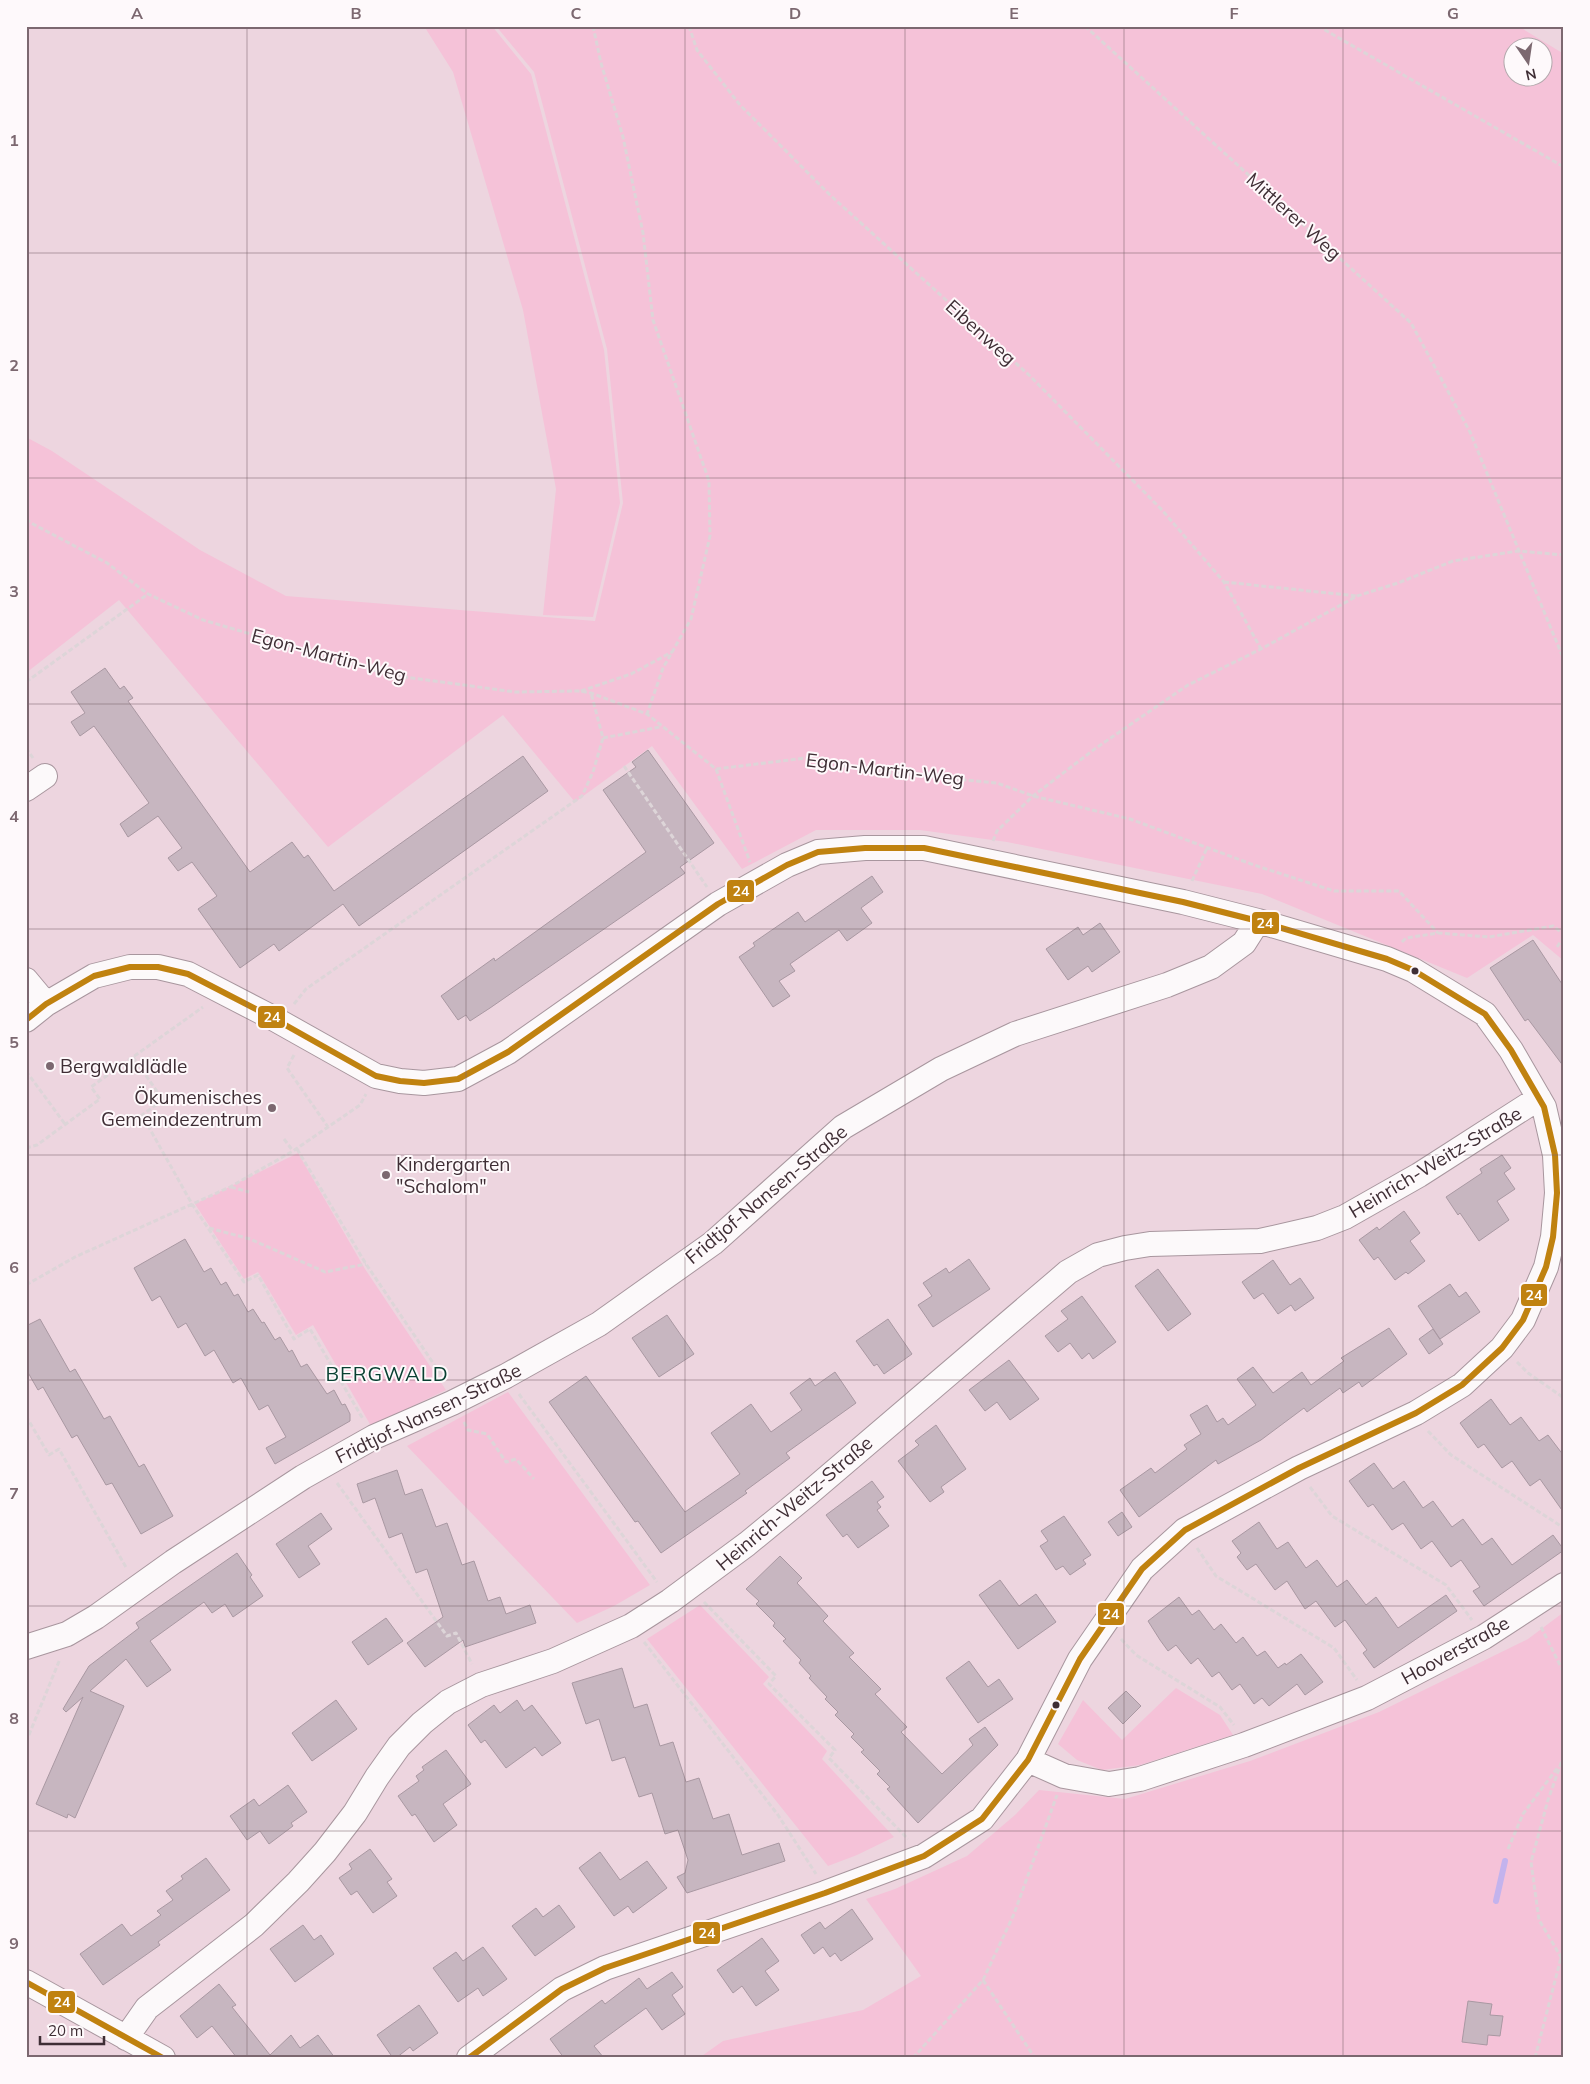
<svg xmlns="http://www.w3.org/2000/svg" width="1590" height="2084" font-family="Mulish,sans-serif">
  <rect width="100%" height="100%" fill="#edd5df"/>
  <path fill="#f5c2d8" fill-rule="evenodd" d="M424 26H492L531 74 604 350 620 503 593 617 543 615 556 489 523 310 453 72Z
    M496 26H1518L1564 54V961L1533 935 1467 978 1262 894 1007 842 920 830H816L742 869 652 746 575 802 503 715 328 847 119 600 26 673V437L52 451 200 550 286 596 595 621 623 503 607 349 534 72ZM1512 48H1542V78H1512Z
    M298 1153 365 1269 446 1390 371 1426 313 1325 296 1335 258 1272 244 1279 195 1204Z
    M508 1392 650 1585 614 1606 577 1623 407 1446Z
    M700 1605 769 1677 763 1684 827 1751 822 1759 894 1837 857 1855 828 1866 647 1639Z
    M1564 1612V2058H699L723 2041 863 2010 921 1976 866 1899 895 1889 967 1856 1015 1815 1039 1790 1125 1799 1250 1761 1379 1712 1528 1639Z
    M1176 1688 1220 1715 1233 1735 1140 1765 1102 1770 1077 1760 1058 1744 1083 1700 1122 1740Z"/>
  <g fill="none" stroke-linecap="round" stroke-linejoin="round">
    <path stroke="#c3b3ed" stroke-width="6" d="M1496 1901 1505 1861"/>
  </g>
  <path fill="#c7b6c0" stroke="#a998a2" d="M105 668 120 689 124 686 133 698 128 701 250 872 292 842 304 858 308 855 334 891 523 756 548 791 359 926 343 904 279 951 274 944 240 968 198 909 217 896 192 862 178 871 168 858 182 848 158 816 128 837 120 824 149 803 94 726 80 736 71 722 85 713 71 692Z
    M648 750 714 843 680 867 685 873 490 1008 470 1021 466 1015 458 1020 441 996 494 958 495 961 646 852 603 790 636 767 632 762Z
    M872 876 883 892 861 908 872 923 847 941 839 930 790 964 795 971 779 981 790 996 773 1007 739 957 755 946 753 943 798 912 805 922Z
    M1100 923 1120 952 1092 972 1088 966 1068 980 1046 949 1078 927 1083 935Z
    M1533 940 1564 987V1067L1528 1019 1525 1021 1490 968Z
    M1502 1155 1511 1168 1504 1173 1515 1189 1497 1201 1509 1220 1479 1241 1460 1213 1458 1215 1446 1197 1482 1173 1480 1169Z
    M1404 1211 1420 1233 1410 1241 1425 1261 1408 1274 1406 1272 1395 1280 1378 1257 1374 1260 1359 1240 1377 1227 1379 1230Z
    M185 1239 204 1272 211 1268 221 1285 226 1282 234 1296 238 1294 248 1312 253 1309 262 1323 264 1322 275 1340 280 1337 289 1352 292 1350 301 1367 307 1364 327 1394 334 1390 342 1405 345 1404 350 1414V1421L275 1464 266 1448 286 1437 268 1405 259 1410 241 1378 233 1383 214 1350 205 1356 186 1323 178 1328 160 1296 152 1301 134 1268Z
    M969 1259 990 1289 933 1327 918 1305 932 1296 923 1283 946 1268 949 1273Z
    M1273 1260 1290 1285 1300 1278 1314 1298 1295 1311 1291 1305 1278 1314 1263 1293 1254 1299 1242 1282Z
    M1158 1269 1191 1314 1168 1331 1135 1286Z
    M1450 1284 1459 1297 1466 1292 1480 1312 1440 1339 1418 1306Z
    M1082 1296 1116 1342 1093 1359 1089 1353 1082 1359 1070 1343 1058 1352 1045 1336 1068 1319 1061 1311Z
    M667 1315 694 1354 659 1377 632 1338Z
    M40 1319 70 1372 75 1369 104 1419 110 1416 139 1467 144 1464 173 1516 141 1534 112 1483 106 1485 77 1435 72 1438 43 1387 38 1390 26 1369V1326Z
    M888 1319 912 1354 884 1374 877 1364 874 1366 856 1341Z
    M1389 1328 1407 1354 1362 1387 1359 1382 1343 1393 1340 1388 1307 1412 1304 1408 1261 1440 1218 1464 1216 1460 1139 1517 1120 1490 1151 1468 1155 1473 1187 1449 1184 1445 1201 1434 1190 1415 1207 1405 1217 1422 1223 1418 1228 1425 1256 1405 1237 1379 1253 1367 1273 1393 1302 1372 1311 1385 1344 1361 1341 1358Z
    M1433 1329 1443 1344 1429 1354 1419 1339Z
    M1009 1360 1039 1399 1010 1420 997 1402 985 1411 969 1390Z
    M835 1372 856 1403 786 1453 790 1458 745 1491 747 1493 661 1553 638 1521 635 1522 549 1402 586 1376 685 1512 740 1474 711 1433 751 1404 771 1432 802 1410 790 1393 810 1378 815 1386Z
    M1491 1399 1510 1425 1521 1417 1539 1441 1548 1435 1564 1456V1513L1540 1479 1530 1486 1512 1461 1502 1468 1484 1444 1478 1448 1460 1423Z
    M936 1425 966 1469 941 1487 944 1492 930 1502 898 1461 919 1445 915 1441Z
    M1374 1463 1393 1489 1404 1481 1423 1508 1433 1501 1452 1527 1463 1519 1482 1545 1492 1538 1512 1565 1553 1535 1564 1550 1484 1606 1473 1591 1480 1587 1461 1560 1451 1567 1432 1541 1421 1549 1403 1523 1392 1530 1373 1504 1368 1507 1349 1481Z
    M397 1470 405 1495 422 1489 436 1527 447 1523 462 1565 474 1561 488 1601 500 1597 506 1614 530 1605 536 1623 465 1647 463 1640 425 1667 407 1643 443 1617 427 1569 416 1573 402 1533 389 1538 375 1498 363 1503 357 1484Z
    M872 1481 884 1497 877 1502 881 1507 877 1510 889 1526 858 1548 847 1534 843 1537 826 1515Z
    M1122 1512 1132 1527 1118 1536 1108 1522Z
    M321 1513 332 1529 308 1546 320 1564 299 1578 276 1544Z
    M1064 1516 1091 1555 1083 1560 1086 1564 1070 1575 1063 1566 1056 1570 1040 1546 1048 1541 1041 1531Z
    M1259 1522 1277 1549 1288 1542 1306 1568 1317 1560 1337 1587 1347 1580 1366 1605 1376 1597 1398 1628 1446 1595 1457 1611 1374 1668 1363 1653 1367 1650 1345 1620 1335 1627 1316 1601 1305 1609 1287 1581 1275 1590 1256 1564 1247 1570 1237 1557 1241 1553 1232 1541Z
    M237 1553 252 1575 250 1577 263 1596 233 1617 225 1604 212 1613 204 1602 150 1641 171 1670 147 1687 126 1659 90 1691 124 1706 75 1818 68 1814 67 1818 36 1804 83 1697 66 1712 63 1709 89 1666 139 1628 136 1623Z
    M780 1556 802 1578 797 1583 828 1616 823 1621 854 1653 849 1657 881 1689 875 1694 907 1727 901 1732 942 1774 973 1745 969 1739 985 1727 998 1745 918 1823 887 1789 890 1787 877 1774 880 1771 861 1752 864 1750 851 1737 854 1734 835 1715 838 1712 825 1699 827 1697 809 1678 811 1676 799 1663 801 1660 783 1641 786 1639 773 1626 775 1623 756 1604 759 1601 746 1589Z
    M1000 1580 1019 1606 1036 1594 1056 1622 1018 1649 979 1595Z
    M1179 1597 1192 1615 1199 1610 1214 1630 1221 1624 1236 1643 1243 1637 1257 1656 1265 1651 1278 1668 1285 1663 1286 1665 1301 1654 1323 1682 1305 1695 1297 1684 1269 1706 1262 1698 1254 1704 1240 1684 1232 1690 1219 1672 1212 1677 1198 1658 1191 1664 1176 1645 1168 1651 1160 1640 1148 1621Z
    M386 1618 403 1641 368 1665 352 1642Z
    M969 1661 988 1687 999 1679 1013 1699 978 1723 946 1678Z
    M622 1668 634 1708 647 1704 660 1746 673 1742 686 1782 699 1778 713 1819 729 1814 742 1855 779 1843 785 1861 687 1893 677 1877 685 1873 688 1860 678 1830 665 1834 652 1793 639 1797 625 1757 612 1761 599 1719 586 1724 572 1683Z
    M1126 1691 1141 1706 1123 1724 1108 1708Z
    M336 1700 357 1729 312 1761 292 1733Z
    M517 1700 524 1711 532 1705 561 1743 542 1756 535 1747 506 1768 485 1740 481 1743 468 1725 494 1705 500 1713Z
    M446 1750 471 1784 443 1804 457 1825 434 1842 415 1814 412 1816 398 1796 419 1781 416 1776 424 1770 422 1767Z
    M288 1785 307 1812 291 1823 293 1826 269 1844 260 1831 247 1840 230 1816 254 1799 259 1806Z
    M370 1849 392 1879 387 1882 397 1896 373 1913 357 1891 351 1895 339 1878 352 1869 349 1864Z
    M600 1852 620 1880 647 1861 667 1888 633 1913 628 1906 614 1916 579 1868Z
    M206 1858 230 1890 158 1942 160 1945 103 1985 80 1954 122 1924 131 1936 161 1915 157 1911 173 1900 166 1891 183 1879 181 1876Z
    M559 1905 575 1927 535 1956 512 1926 536 1908 543 1917Z
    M852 1909 873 1939 841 1961 835 1953 830 1957 823 1947 814 1954 801 1935 820 1922 825 1929Z
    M303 1925 314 1940 321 1935 334 1954 295 1982 270 1949Z
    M762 1938 779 1961 765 1971 779 1990 756 2006 742 1986 733 1993 717 1970Z
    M483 1947 507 1979 483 1996 478 1988 458 2002 433 1968 456 1952 463 1961Z
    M672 1972 683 1987 672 1995 685 2014 662 2030 646 2008 594 2046 604 2058H564L550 2039 602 2000 605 2004 639 1978 647 1989Z
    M219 1984 236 2005 232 2007 270 2055 291 2035 300 2048 318 2035 335 2058H237L212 2026 197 2038 180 2016Z
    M1468 2001 1492 2004 1490 2015 1503 2016 1500 2036 1488 2035 1487 2045 1462 2042Z
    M419 2005 438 2033 413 2051 410 2047 396 2058H393L377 2035Z"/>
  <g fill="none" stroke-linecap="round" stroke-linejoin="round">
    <defs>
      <path id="minor" d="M26 789 45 776
        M26 980 46 1004
        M26 1020 46 1004 94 976 130 967H158L188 974 271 1017 376 1076 400 1081 424 1083 458 1079 508 1052 718 904 787 865 818 852 865 848H924L1183 902 1258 921 1387 959 1413 970 1485 1014 1511 1050 1544 1107 1555 1155 1557 1193 1553 1237 1546 1267 1523 1320 1502 1348 1462 1385 1416 1413 1299 1468 1185 1530 1142 1569 1080 1659 1028 1760 982 1819 924 1856 825 1893 605 1968 562 1989 469 2058
        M26 1647 67 1634 96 1617 173 1562 303 1477 374 1437 452 1403 506 1376 599 1324 713 1243 843 1127 941 1069 1015 1034 1167 985 1211 967 1244 943 1258 921
        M1028 1760 1064 1776 1109 1784 1140 1779 1244 1745 1367 1698 1484 1637 1564 1585
        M26 1982 163 2058
        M126 2038 147 2008 254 1925 298 1882 325 1852 355 1813 377 1777 399 1746 422 1723 448 1702 481 1685 553 1661 631 1626 670 1601 747 1544 808 1494 1068 1272 1098 1255 1125 1248 1150 1244 1260 1241 1317 1228 1345 1217 1419 1175 1539 1098"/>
    </defs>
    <use href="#minor" stroke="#a8969e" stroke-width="26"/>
    <path stroke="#ddd5d8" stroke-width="3" stroke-dasharray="5 2.5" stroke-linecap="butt" d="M593 26 601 63 623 137 643 233 653 320 709 481 710 536 691 619 663 668 647 714
      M689 26 697 50 740 105 830 195 1030 376 1162 510 1224 582 1261 649
      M1085 26 1411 323 1470 432 1564 660
      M1318 26 1564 167
      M26 519 31 523 107 563 148 594 203 620 390 675 515 692 580 691 591 693 647 714 716 769 806 758 864 770 997 783 1033 796 1130 819 1254 865 1334 891H1399L1438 933
      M1224 582 1357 596
      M26 682 148 594
      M581 691 631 674 672 652
      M603 738 660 727
      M26 748 33 758
      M624 766 707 887
      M716 769 750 862
      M993 841 997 831 1033 796 1096 748 1188 685 1261 649 1357 596 1398 583 1453 561 1518 551 1564 555
      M1192 881 1207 848
      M1402 942 1406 938 1438 933 1489 937 1553 926 1564 934
      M1557 947 1564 937
      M294 1004 306 989 582 796 593 772 603 738 591 693
      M294 1055 287 1068 328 1127
      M133 1057 163 1100 142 1115 192 1204 244 1282 258 1275 294 1339 310 1329 363 1419
      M26 1071 65 1124
      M284 1139 293 1151
      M26 1148 37 1145 100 1099 91 1087 203 1007
      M297 1149 366 1264 446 1382
      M231 1187 249 1192
      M209 1228 250 1239 325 1272 366 1264
      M26 1285 75 1257 230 1187 293 1151 360 1105 366 1094
      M1517 1362 1528 1373 1564 1398
      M519 1394 657 1582
      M26 1416 49 1455 59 1449 127 1569
      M464 1422 468 1430 487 1434 506 1462 516 1459 534 1479
      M1428 1431 1451 1455 1564 1528
      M337 1483 447 1636 456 1633 472 1664
      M1310 1487 1332 1516 1446 1585 1472 1620
      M1197 1548 1216 1576 1334 1648 1357 1680
      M704 1602 776 1676 769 1684 835 1750 829 1758 908 1839
      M1541 1627 1564 1673
      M1121 1639 1136 1655 1220 1707 1234 1725
      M644 1642 778 1815 816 1874
      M26 1742 60 1659
      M1564 1755 1548 1800 1531 1862 1539 1920 1564 1962
      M1508 1849 1523 1814 1558 1767
      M983 1980 1035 2058
      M913 2058 983 1980 1014 1914 1057 1795
      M1535 2058 1564 1946"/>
    <use href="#minor" stroke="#fcf9fa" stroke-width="24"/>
    <defs>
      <path id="bus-1" d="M26 1020 46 1004 94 976 130 967H158L188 974 271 1017 376 1076 400 1081 424 1083 458 1079 508 1052 718 904 787 865 818 852 865 848H924L1183 902 1258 921 1387 959 1413 970 1485 1014 1511 1050 1544 1107 1555 1155 1557 1193 1553 1237 1546 1267 1523 1320 1502 1348 1462 1385 1416 1413 1299 1468 1185 1530 1142 1569 1080 1659 1028 1760 982 1819 924 1856 825 1893 605 1968 562 1989 469 2058
        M26 1982 163 2058"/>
    </defs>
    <use href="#bus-1" stroke="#fef9fb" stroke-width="10"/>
    <use href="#bus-1" stroke="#c08210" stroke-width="6"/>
  </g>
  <path fill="none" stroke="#7c6870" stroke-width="1" stroke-opacity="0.55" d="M247 26V2058M466 26V2058M685 26V2058M905 26V2058M1124 26V2058M1343 26V2058M26 253H1564M26 478H1564M26 704H1564M26 929H1564M26 1155H1564M26 1380H1564M26 1606H1564M26 1831H1564"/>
  <g fill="#3f2e35" stroke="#fef9fb" stroke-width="2">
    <circle cx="1415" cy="971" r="4.5"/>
    <circle cx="1056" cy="1705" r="4.5"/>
  </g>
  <g fill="#7c6870" stroke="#fef9fb" stroke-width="2">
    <circle cx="50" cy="1066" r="5"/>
    <circle cx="272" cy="1108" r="5"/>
    <circle cx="386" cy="1175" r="5"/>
  </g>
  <g text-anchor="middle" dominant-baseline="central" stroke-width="4" stroke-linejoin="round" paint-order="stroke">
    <g font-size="19" fill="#3f2e35" stroke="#fef9fb">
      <text transform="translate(1294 216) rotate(42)">Mittlerer Weg</text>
      <text transform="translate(981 332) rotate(42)">Eibenweg</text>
      <text transform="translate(329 655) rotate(15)">Egon-Martin-Weg</text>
      <text transform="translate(885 769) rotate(7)">Egon-Martin-Weg</text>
      <text transform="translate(1435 1162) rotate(-31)">Heinrich-Weitz-Straße</text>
      <text transform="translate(766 1194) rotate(-40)">Fridtjof-Nansen-Straße</text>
      <text transform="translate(428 1413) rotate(-26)">Fridtjof-Nansen-Straße</text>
      <text transform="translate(794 1503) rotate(-40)">Heinrich-Weitz-Straße</text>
      <text transform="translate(1455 1650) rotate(-29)">Hooverstraße</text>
    </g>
    <g font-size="19" fill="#3f2e35" stroke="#fef9fb" text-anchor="start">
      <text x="60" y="1066">Bergwaldlädle</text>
      <text x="262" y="1097" text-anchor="end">Ökumenisches<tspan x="262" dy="22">Gemeindezentrum</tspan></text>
      <text x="396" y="1164">Kindergarten<tspan x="396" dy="22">"Schalom"</tspan></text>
    </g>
    <g font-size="20" letter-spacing="1" fill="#094032" stroke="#fef9fb">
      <text x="387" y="1373">BERGWALD</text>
    </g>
  </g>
  <g stroke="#fef9fb" stroke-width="2">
    <rect x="726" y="879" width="29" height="24" rx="5" fill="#c08210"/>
    <rect x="1251" y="911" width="29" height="24" rx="5" fill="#c08210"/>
    <rect x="257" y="1005" width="29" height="24" rx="5" fill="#c08210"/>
    <rect x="1520" y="1283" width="28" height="24" rx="5" fill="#c08210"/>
    <rect x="1097" y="1602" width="28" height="24" rx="5" fill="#c08210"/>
    <rect x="692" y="1921" width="29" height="24" rx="5" fill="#c08210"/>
    <rect x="47" y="1990" width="29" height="24" rx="5" fill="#c08210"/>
  </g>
  <g font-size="14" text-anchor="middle" font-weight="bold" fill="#fff">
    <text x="741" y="896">24</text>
    <text x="1265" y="928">24</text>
    <text x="272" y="1022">24</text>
    <text x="1534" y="1300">24</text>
    <text x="1111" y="1619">24</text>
    <text x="707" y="1938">24</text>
    <text x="62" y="2007">24</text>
  </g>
  <rect width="1590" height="2084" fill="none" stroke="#fef9fb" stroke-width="55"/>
  <g transform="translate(1528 62) rotate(167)"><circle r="24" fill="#fef9fb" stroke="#b2a8ac"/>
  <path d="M0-4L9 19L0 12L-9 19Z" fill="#7c6870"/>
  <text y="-8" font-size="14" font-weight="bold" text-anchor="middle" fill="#3f2e35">N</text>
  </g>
  <path d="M40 2036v8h64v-8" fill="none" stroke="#3f2e35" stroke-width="2.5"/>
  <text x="48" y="2036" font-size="15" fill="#3f2e35" stroke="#fef9fb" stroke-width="4" paint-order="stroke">20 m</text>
  <rect x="28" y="28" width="1534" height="2028" fill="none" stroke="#7c6870" stroke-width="2"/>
  <g font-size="16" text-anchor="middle" font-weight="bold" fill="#7c6870">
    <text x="137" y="19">A</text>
    <text x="356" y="19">B</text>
    <text x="576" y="19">C</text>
    <text x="795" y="19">D</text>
    <text x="1014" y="19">E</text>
    <text x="1234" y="19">F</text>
    <text x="1453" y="19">G</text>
    <text x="14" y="146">1</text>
    <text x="14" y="371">2</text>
    <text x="14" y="597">3</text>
    <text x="14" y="822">4</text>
    <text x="14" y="1048">5</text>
    <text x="14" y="1273">6</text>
    <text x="14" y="1499">7</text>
    <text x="14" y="1724">8</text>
    <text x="14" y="1949">9</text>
  </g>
</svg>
